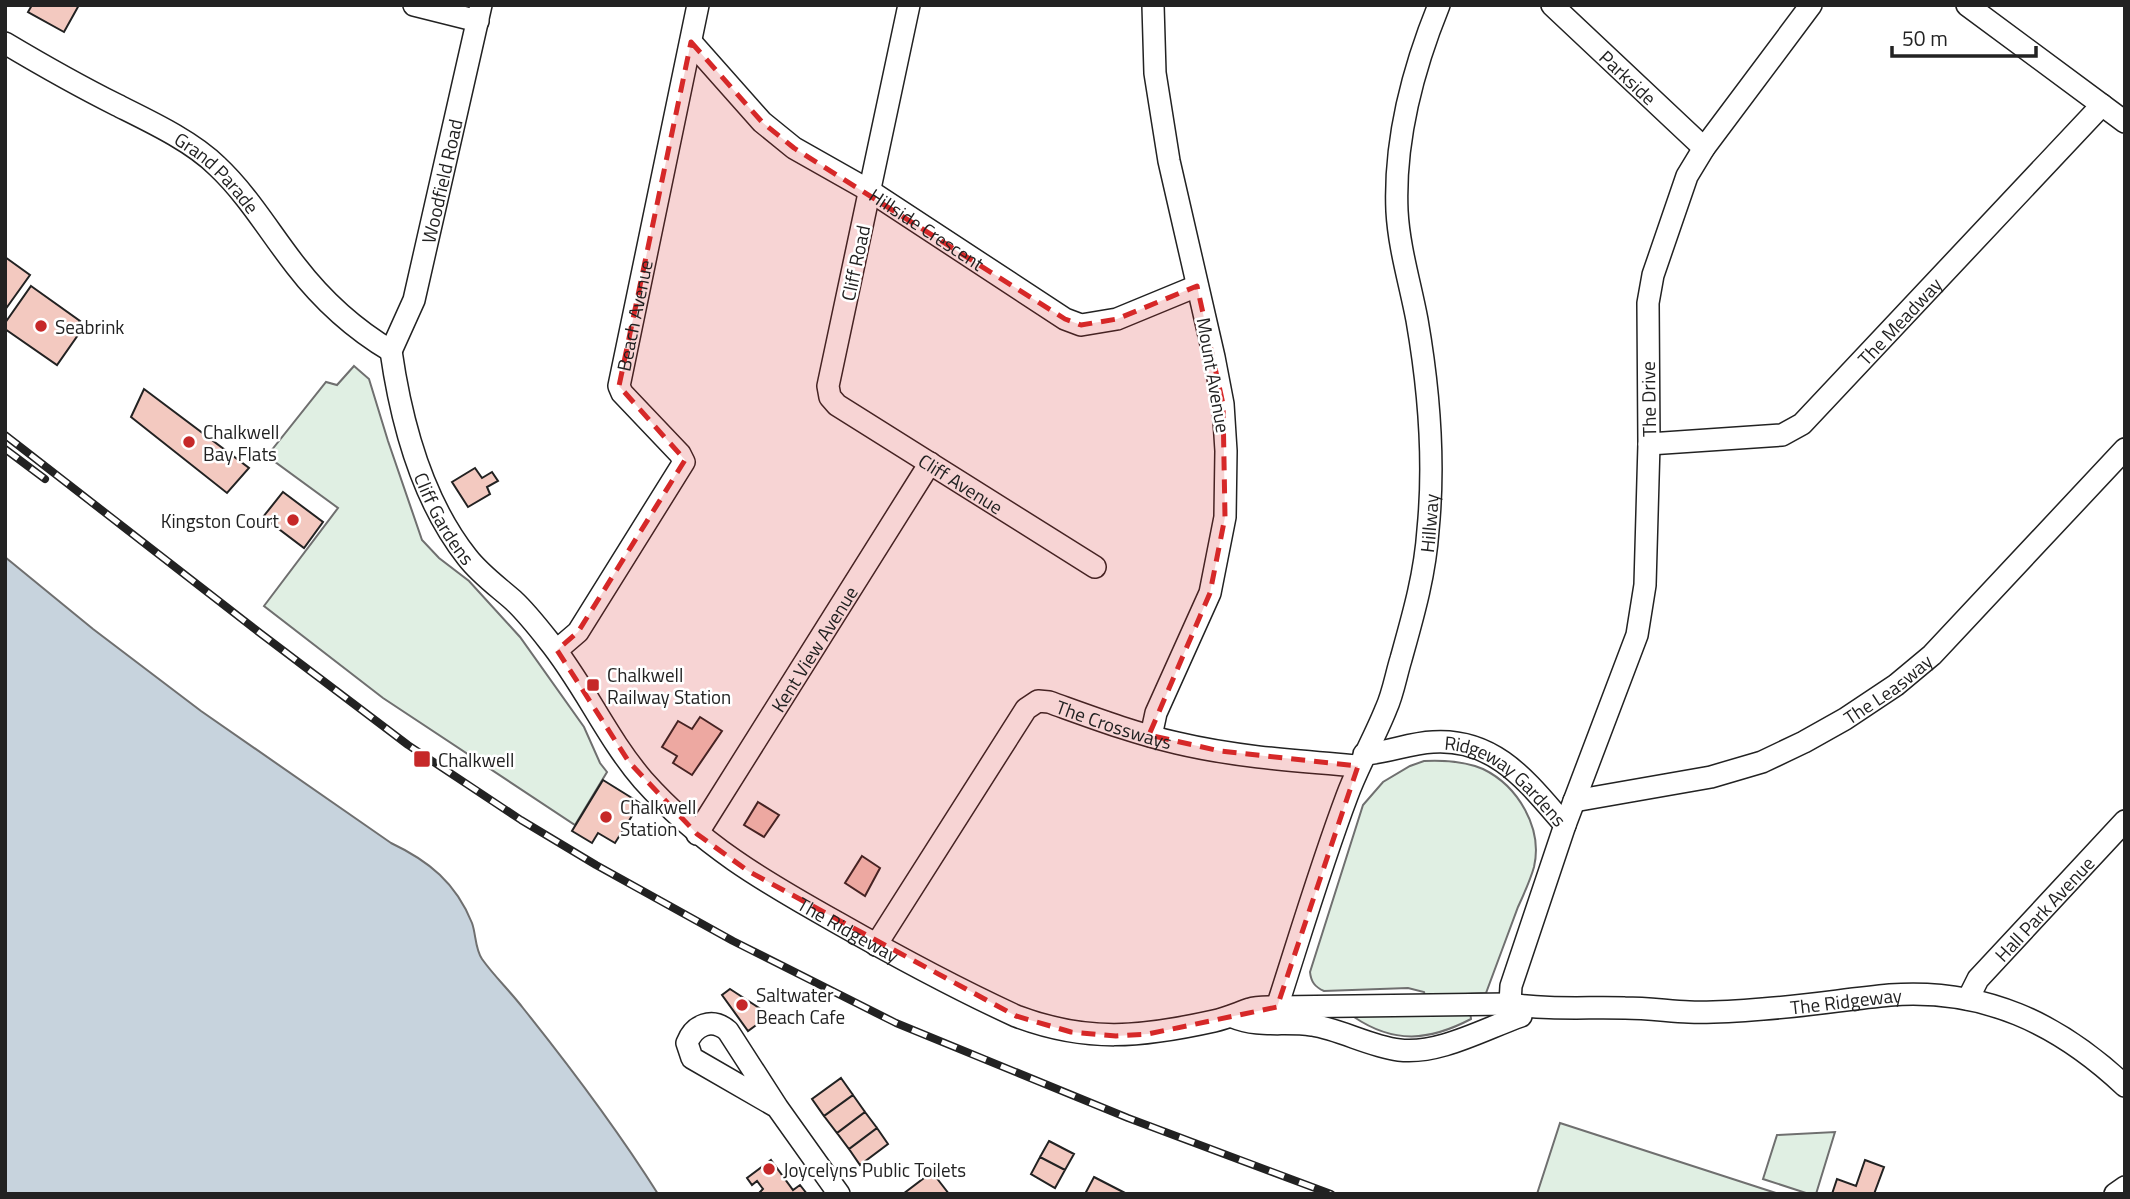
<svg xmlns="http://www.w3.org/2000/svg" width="2130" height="1199" font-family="'Titillium Web',sans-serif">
  <rect width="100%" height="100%" fill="#fff"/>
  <path fill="#e0efe3" stroke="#6f6f6f" stroke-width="2" d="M354 366 369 379 388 441 422 540 439 558 469 581 520 637 584 727 600 763 607 772 575 825 383 698 264 606 338 508 267 456 326 382 337 385Z
    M1424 761C1444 760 1464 761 1483 769 1518 786 1543 828 1534 867 1530 881 1524 894 1518 907 1507 936 1497 964 1486 993L1425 996 1424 992 1408 988 1324 991C1315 987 1311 982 1310 972L1363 805 1383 782 1410 766Z
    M1470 1011 1471 1019C1429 1041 1394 1044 1354 1017L1355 1013Z
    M1560 1123 1779 1194H1537Z
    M1835 1132 1816 1194H1809L1763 1179 1777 1135Z"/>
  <path fill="#c7d3dd" stroke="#6f6f6f" stroke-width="2" d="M5 557 93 629 201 711 391 843C429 861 456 883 472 923 476 934 475 949 482 959 494 976 510 991 523 1008 571 1068 617 1129 658 1194H5Z"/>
  <path fill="#f3c9c0" stroke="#222" stroke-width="2" d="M32 5H79L64 32 28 12Z
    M5 257 30 275 5 310Z
    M31 286 80 321 72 331 78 335 57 365 5 329V323Z
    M144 389 249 468 227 493 131 417Z
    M475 468 482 478 492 472 498 481 487 487 490 494 468 507 452 482Z
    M283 492 323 522 304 548 263 517Z
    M700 717 722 731 692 775 673 763 677 756 662 747 678 721 692 729Z
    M603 780 640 803 615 843 598 833 592 843 572 831Z
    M758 802 779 815 764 837 744 825Z
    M862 856 880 868 865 896 845 883Z
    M730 989 770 1015 748 1031 722 995Z
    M841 1078 853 1095 824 1116 812 1099Z
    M853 1095 865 1112 837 1133 824 1116Z
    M865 1112 877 1128 849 1149 837 1133Z
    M877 1128 888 1144 860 1165 849 1149Z
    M1049 1141 1074 1154 1065 1170 1040 1157Z
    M1040 1157 1065 1170 1055 1188 1031 1174Z
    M771 1160 793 1190 800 1185 807 1194H758L763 1189 757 1181 752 1185 747 1178Z
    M1865 1160 1884 1167 1874 1194H1832L1837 1179 1856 1186Z
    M932 1172 949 1194H903Z
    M1094 1177 1127 1194H1085Z"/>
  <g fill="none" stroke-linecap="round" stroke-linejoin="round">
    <defs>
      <g id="minor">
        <path d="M414 5 478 21"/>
        <path id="s1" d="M909 5 828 386 830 397 837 405 1095 567"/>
        <path id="s2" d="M1552 5 1704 148"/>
        <path d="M1967 5 2125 122"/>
        <path id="s3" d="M691 42 762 122 794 148 870 191 1065 319 1081 325 1117 319 1197 286"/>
        <path id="s4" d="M5 43C42 65 79 86 117 105 149 121 192 141 217 166 248 195 270 233 296 266 323 301 354 329 391 351"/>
        <path id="s5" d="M391 351C401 421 422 500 467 557 480 574 497 586 513 600 526 612 537 626 548 640 584 684 606 737 643 780 701 845 763 881 838 923 896 956 955 988 1016 1016 1087 1043 1142 1037 1214 1021 1227 1018 1238 1013 1250 1009 1258 1006 1269 1007 1277 1007L1509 1004C1548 1010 1586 1007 1625 1008 1647 1008 1668 1011 1689 1012 1713 1013 1739 1011 1763 1009 1806 1006 1848 999 1890 995 1984 988 2058 1023 2125 1086"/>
        <path id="s6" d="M391 351 414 300 481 5"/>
        <path id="s7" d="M1649 444 1782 435 1802 424 2102 105"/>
        <path id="s8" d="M557 650 578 632 684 462 680 454 622 393 619 386 698 5"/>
        <path d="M1151 736 1156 713 1210 593 1225 517 1226 451 1223 404 1214 357 1169 161 1155 73 1153 5"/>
        <path id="s9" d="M1364 754C1387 753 1409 743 1433 742 1496 738 1528 783 1565 825L1511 986 1509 1020"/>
        <path id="s10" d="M1574 801 1711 777 1762 762 1804 742 1845 719 1896 685 1932 655 2125 449"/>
        <path d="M1565 825 1637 635 1645 585 1649 444 1648 303 1653 275 1687 176 1704 148 1811 5"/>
        <path id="s11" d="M697 834 930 463"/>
        <path id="s12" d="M876 945 1026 709 1038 701 1049 702C1091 717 1133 733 1177 743 1236 757 1298 761 1358 766"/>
        <path id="s13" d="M1968 999 1978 979 2125 821"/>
        <path d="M1233 1017C1259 1028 1284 1021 1312 1025 1342 1030 1369 1046 1399 1050 1438 1055 1484 1029 1521 1016"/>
        <path id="s14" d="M1276 1023 1277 1007C1300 936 1321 865 1347 796 1358 766 1374 739 1386 709 1393 694 1396 675 1401 659 1413 616 1425 575 1428 530 1435 460 1429 389 1417 320 1410 283 1399 248 1397 211 1394 141 1413 69 1439 5"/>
        <path d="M777 1107 728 1031C712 1017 694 1025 687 1043L692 1058 777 1107 839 1194"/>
        <path d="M2115 1194 2125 1187"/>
      </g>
    </defs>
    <use href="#minor" stroke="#222" stroke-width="24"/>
    <use href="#minor" stroke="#fff" stroke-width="21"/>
    <defs>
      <path id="rail" d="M5 435 260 633 408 745 521 820 596 865 733 941 896 1023 1128 1118 1331 1194
        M5 449 45 479"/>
    </defs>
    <use href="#rail" stroke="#222" stroke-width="8"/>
    <use href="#rail" stroke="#fff" stroke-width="5" stroke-dasharray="16" stroke-linecap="butt"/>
  </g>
  <path fill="#d62828" fill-opacity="0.2" stroke="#d62828" stroke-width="5" stroke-dasharray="14 9" stroke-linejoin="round" d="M691 42 762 122 794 148 1065 319 1081 325 1117 319 1197 286 1223 404 1225 517 1210 593 1149 735 1220 751 1358 766 1277 1007 1148 1034 1116 1036 1071 1032 1016 1016 748 871 697 834 629 762 557 650 578 632 685 460 619 386Z"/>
  <g fill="#c62828" stroke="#fff" stroke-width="2.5">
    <circle cx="41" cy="326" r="7"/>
    <circle cx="189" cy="442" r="7"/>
    <circle cx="293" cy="520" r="7"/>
    <rect x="586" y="678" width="14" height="14" rx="3.5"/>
    <rect x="413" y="750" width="18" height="18" rx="3.5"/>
    <circle cx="606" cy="817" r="7"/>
    <circle cx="742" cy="1005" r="7"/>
    <circle cx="769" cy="1169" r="7"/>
  </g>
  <g text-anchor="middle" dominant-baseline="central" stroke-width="5" stroke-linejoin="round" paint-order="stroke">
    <g font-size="19" fill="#222" stroke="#fff">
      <text stroke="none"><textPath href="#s2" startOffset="105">Parkside</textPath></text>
      <text stroke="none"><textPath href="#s4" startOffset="250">Grand Parade</textPath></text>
      <text stroke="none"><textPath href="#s6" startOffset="178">Woodfield Road</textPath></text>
      <text stroke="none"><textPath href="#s3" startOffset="304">Hillside Crescent</textPath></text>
      <text transform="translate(855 263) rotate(-78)">Cliff Road</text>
      <text stroke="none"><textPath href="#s8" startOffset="401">Beach Avenue</textPath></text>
      <text stroke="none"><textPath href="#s7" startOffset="298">The Meadway</textPath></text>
      <text transform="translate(1214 375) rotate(80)">Mount Avenue</text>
      <text transform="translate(1648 399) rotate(-91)">The Drive</text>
      <text stroke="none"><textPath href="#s1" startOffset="558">Cliff Avenue</textPath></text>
      <text stroke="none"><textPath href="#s5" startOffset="177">Cliff Gardens</textPath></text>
      <text stroke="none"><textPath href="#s14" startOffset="525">Hillway</textPath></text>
      <text stroke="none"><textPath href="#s11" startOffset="219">Kent View Avenue</textPath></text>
      <text stroke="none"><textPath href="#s10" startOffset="338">The Leasway</textPath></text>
      <text stroke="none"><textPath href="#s12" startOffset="374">The Crossways</textPath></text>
      <text stroke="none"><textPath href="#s9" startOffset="156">Ridgeway Gardens</textPath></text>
      <text stroke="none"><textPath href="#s13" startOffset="119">Hall Park Avenue</textPath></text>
      <text stroke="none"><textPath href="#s5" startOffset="763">The Ridgeway</textPath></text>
      <text stroke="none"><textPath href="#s5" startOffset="1788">The Ridgeway</textPath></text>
    </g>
    <g font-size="19" fill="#222" stroke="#fff" text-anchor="start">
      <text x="55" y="326">Seabrink</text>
      <text x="203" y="431">Chalkwell<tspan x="203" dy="22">Bay Flats</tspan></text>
      <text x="279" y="520" text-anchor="end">Kingston Court</text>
      <text x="607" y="674">Chalkwell<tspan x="607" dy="22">Railway Station</tspan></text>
      <text x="438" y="759">Chalkwell</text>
      <text x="620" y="806">Chalkwell<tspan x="620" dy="22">Station</tspan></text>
      <text x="756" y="994">Saltwater<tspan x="756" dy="22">Beach Cafe</tspan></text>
      <text x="783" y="1169">Joycelyns Public Toilets</text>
    </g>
  </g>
  <rect width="2130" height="1199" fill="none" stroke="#222222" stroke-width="14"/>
  <path d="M1892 46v10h144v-10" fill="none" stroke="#222222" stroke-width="3.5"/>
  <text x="1902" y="46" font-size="21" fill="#222222" stroke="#ffffff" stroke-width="5" paint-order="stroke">50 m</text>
</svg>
